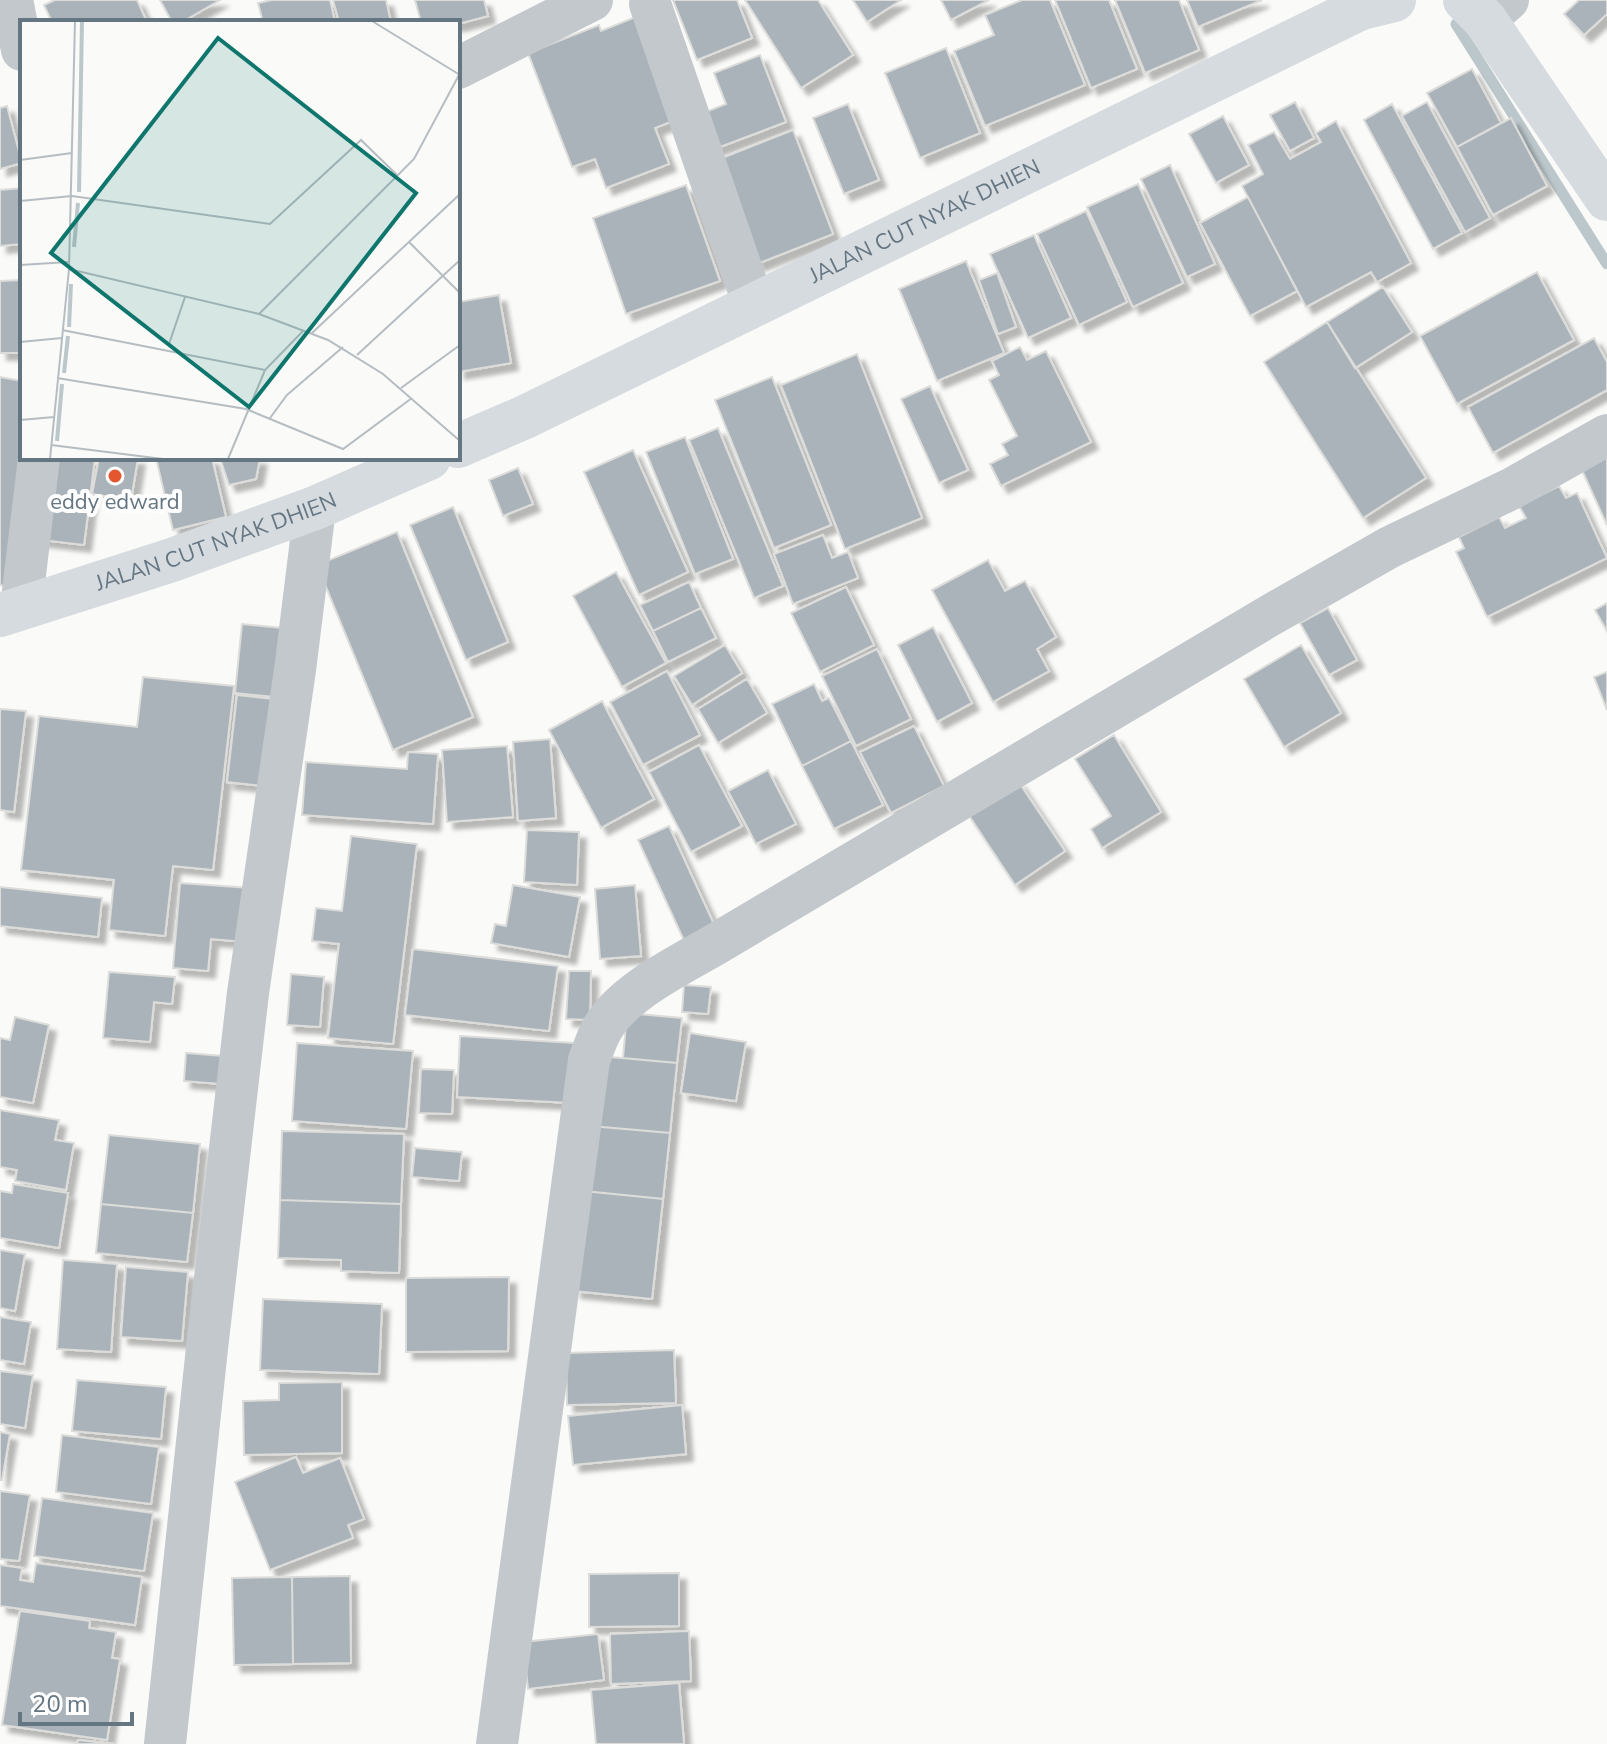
<svg xmlns="http://www.w3.org/2000/svg" width="1607" height="1744" font-family="'Nunito Sans',sans-serif">
  <defs>
    <filter id="shadow"><feDropShadow dx="7" dy="7" stdDeviation="2" flood-color="#0004"/></filter>
  </defs>
  <rect width="100%" height="100%" fill="#fafaf8"/>
  <g fill="none" stroke-linecap="round" stroke-linejoin="round">
    <path stroke="#bbc7cb" stroke-width="11" d="M1456 24 1607 264"/>
  </g>
  <path fill="#aab3b9" stroke="#dcdcda" stroke-width="2" filter="url(#shadow)" d="M55 0H137L147 22H52L44 5Z
    M160 0H220L182 22H172Z
    M272 0H330L335 22H263L258 3Z
    M333 0H386L391 22H339Z
    M415 0H484L488 16 458 24 421 22Z
    M673 0H737L752 38 697 60Z
    M745 0H818L853 55 801 88Z
    M853 0H901L867 22Z
    M941 0H989L951 20Z
    M1022 0H1050L1085 85 985 126 954 51 994 35 985 15Z
    M1055 0H1109L1137 69 1091 88Z
    M1115 0H1179L1199 50 1145 73Z
    M1187 0H1262L1198 27Z
    M1579 0H1607V14L1584 35 1564 14Z
    M638 16 678 119 655 128 669 164 606 188 595 159 572 167 528 53 599 25 601 31Z
    M946 48 980 133 920 158 885 73Z
    M760 55 786 122 712 150 698 115 726 104 714 73Z
    M1472 69 1501 123 1457 147 1427 93Z
    M1295 102 1314 138 1290 151 1270 115Z
    M1427 102 1490 218 1465 232 1402 116Z
    M848 104 879 180 844 194 813 118Z
    M1392 104 1462 233 1433 249 1364 120Z
    M7 106 22 163 0 169V108Z
    M1223 116 1249 165 1216 183 1189 134Z
    M1511 118 1547 186 1493 215 1457 147Z
    M1336 121 1411 263 1377 282 1371 272 1306 307 1242 186 1263 174 1248 145 1274 132 1290 159 1321 142 1316 133Z
    M793 130 833 234 757 264 717 160Z
    M1170 165 1215 264 1187 277 1141 179Z
    M1138 184 1183 283 1133 307 1087 207Z
    M686 185 720 281 626 314 593 218Z
    M22 188V244L0 246V190Z
    M1248 197 1297 291 1250 316 1200 223Z
    M1086 211 1127 302 1079 325 1037 234Z
    M1034 235 1071 318 1028 338 990 254Z
    M966 261 1004 353 937 381 899 289Z
    M1537 272 1574 340 1457 404 1420 336Z
    M997 273 1016 327 998 334 979 280Z
    M22 280V353H0V281Z
    M1383 287 1412 332 1355 368 1327 322Z
    M499 295 511 363 458 372V302Z
    M1327 322 1426 478 1363 518 1264 362Z
    M1594 338 1607 362V390L1493 453 1468 407Z
    M1020 347 1027 360 1046 351 1091 442 1001 486 990 464 1008 455 1002 444 1017 436 989 380 999 375 992 361Z
    M857 354 922 518 845 549 781 385Z
    M0 377 22 381V458L5 586 0 585Z
    M772 377 831 525 774 548 715 400Z
    M930 386 968 470 939 483 901 399Z
    M718 428 783 586 754 598 689 440Z
    M685 437 733 559 695 574 646 452Z
    M633 450 688 572 639 595 584 472Z
    M1607 455V525L1581 468Z
    M44 458H95L84 545 33 539Z
    M99 458H138L131 500 92 494Z
    M156 458H212L226 517 173 530Z
    M220 458H260L256 479 229 485Z
    M518 468 533 504 503 516 489 480Z
    M1559 486 1566 498 1577 493 1607 558 1487 617 1456 552 1464 548 1459 537 1499 517 1505 528 1526 518 1519 506Z
    M453 507 508 642 466 660 410 525Z
    M397 532 473 717 393 750 317 565Z
    M823 535 832 558 848 552 858 578 793 604 774 554Z
    M988 560 1005 591 1025 581 1056 637 1037 649 1049 671 993 702 932 590Z
    M616 572 666 663 622 687 573 596Z
    M689 582 701 608 653 631 640 605Z
    M846 587 874 645 820 672 791 613Z
    M1607 603V631L1595 610Z
    M701 608 716 638 668 662 653 631Z
    M1328 608 1357 660 1329 675 1300 623Z
    M242 624 292 629 284 698 235 693Z
    M933 627 972 703 937 722 898 645Z
    M725 645 742 673 692 705 674 676Z
    M1301 645 1341 713 1284 747 1244 679Z
    M877 649 911 719 856 746 822 676Z
    M667 671 700 735 643 765 610 702Z
    M1607 672V710L1594 677Z
    M143 677 234 686 213 870 173 866 165 936 109 930 114 880 21 870 39 716 137 727Z
    M747 679 767 713 718 743 698 709Z
    M814 684 822 701 829 698 851 741 802 766 772 704Z
    M237 695 282 700 273 787 227 782Z
    M602 701 654 799 601 828 549 730Z
    M0 709 26 711 14 812 0 810Z
    M914 726 944 786 891 813 860 752Z
    M1114 735 1161 812 1102 848 1091 829 1111 816 1075 759Z
    M550 739 556 818 518 821 513 742Z
    M851 741 883 805 834 829 802 766Z
    M699 745 742 826 691 852 649 772Z
    M507 746 513 817 447 822 442 750Z
    M408 752 438 754 433 824 302 815 306 762 407 769Z
    M768 770 796 824 756 844 728 791Z
    M1018 781 1065 851 1015 885 968 814Z
    M669 826 718 933 687 947 638 840Z
    M527 830 579 832 577 885 524 882Z
    M351 836 417 844 393 1044 328 1038 339 944 312 941 316 908 342 911Z
    M180 883 250 888 246 942 211 939 208 971 173 968Z
    M513 885 580 897 569 957 491 943 495 924 506 926Z
    M635 885 641 956 600 959 595 889Z
    M0 887 102 898 98 937 0 926Z
    M413 949 558 966 549 1031 405 1015Z
    M569 971H591L590 1020 566 1019Z
    M109 972 175 977 172 1004 154 1002 150 1042 103 1038Z
    M291 974 324 977 320 1027 287 1025Z
    M684 985 711 987 708 1014 682 1012Z
    M627 1013 682 1018 677 1063 623 1058Z
    M15 1017 49 1025 33 1103 0 1097V1038L10 1040Z
    M690 1033 746 1042 736 1101 681 1093Z
    M460 1036 574 1043 571 1103 457 1097Z
    M297 1043 413 1051 406 1129 292 1121Z
    M186 1053 223 1056 221 1084 184 1081Z
    M599 1056 677 1063 670 1133 591 1126Z
    M421 1069 454 1070 452 1114 419 1113Z
    M0 1110 59 1120 55 1140 74 1143 66 1190 15 1181 17 1170 0 1167Z
    M591 1126 670 1133 663 1199 584 1191Z
    M282 1131 404 1134 401 1204 280 1200Z
    M109 1135 200 1144 193 1213 101 1204Z
    M415 1148 462 1152 459 1181 412 1177Z
    M13 1184 68 1193 59 1248 0 1238V1191L12 1193Z
    M584 1191 663 1199 652 1299 574 1291Z
    M280 1200 401 1204 399 1273 341 1271V1260L278 1258Z
    M101 1204 193 1213 187 1262 96 1253Z
    M0 1250 25 1254 15 1311 0 1308Z
    M63 1260 117 1264 111 1352 57 1349Z
    M126 1267 188 1272 182 1341 121 1337Z
    M509 1277 508 1351 406 1352V1278Z
    M263 1299 382 1304 379 1374 260 1370Z
    M0 1317 31 1322 24 1364 0 1360Z
    M674 1350 676 1403 567 1405 566 1353Z
    M0 1371 33 1375 25 1428 0 1424Z
    M77 1380 166 1387 161 1439 72 1431Z
    M342 1382V1453L244 1455 243 1401 279 1400V1383Z
    M682 1405 686 1454 573 1465 568 1416Z
    M0 1432 10 1434 2 1480H0Z
    M62 1435 159 1447 151 1504 56 1492Z
    M296 1457 303 1473 340 1458 364 1519 348 1525 353 1538 270 1570 235 1482Z
    M0 1491 30 1495 19 1561 0 1559Z
    M42 1498 153 1513 144 1571 34 1556Z
    M36 1563 142 1577 135 1625 0 1606V1565L22 1568 20 1580 33 1582Z
    M679 1573V1626L589 1627V1574Z
    M350 1576 351 1663 293 1664 292 1577Z
    M292 1577 293 1664 234 1665 232 1578Z
    M20 1611 90 1621 89 1628 116 1632 112 1658 120 1659 107 1740 2 1725Z
    M689 1631 691 1681 611 1684 610 1634Z
    M598 1634 604 1680 528 1689 523 1642Z
    M679 1683 684 1744H596L591 1690Z
    M78 1740 114 1744H77Z"/>
  <g fill="none" stroke-linecap="round" stroke-linejoin="round">
    <path stroke="#c3c8cc" stroke-width="42" d="M12 0 22 50
      M650 4 754 305
      M1485 20 1508 0
      M458 68 592 0
      M21 608 39 458
      M165 1744 207 1348 248 993 295 670 315 508
      M497 1744 589 1060C593 1051 596 1040 601 1031 622 991 683 964 721 941L1269 616 1390 547 1511 489 1607 435"/>
    <g stroke="#d6dbdf" stroke-width="44">
      <path d="M1465 0 1485 20 1607 199"/>
      <path id="s1" d="M458 446 525 417 695 334 1361 8 1394 0"/>
      <path id="s2" d="M0 615 172 560 315 508 429 458"/>
    </g>
  </g>
  <circle fill="#e4572e" stroke="#fff" stroke-width="3" cx="115" cy="476" r="8"/>
  <g text-anchor="middle" dominant-baseline="central" stroke-width="8" stroke-linejoin="round" paint-order="stroke">
    <g font-size="22" fill="#657683" stroke="#fff">
      <text stroke="none"><textPath href="#s1" startOffset="518">JALAN CUT NYAK DHIEN</textPath></text>
      <text stroke="none"><textPath href="#s2" startOffset="228">JALAN CUT NYAK DHIEN</textPath></text>
    </g>
    <g font-size="22" fill="#657683" stroke="#fff">
      <text x="115" y="502">eddy edward</text>
    </g>
  </g>
  <g transform="translate(20 20)">
    <rect width="440" height="440" fill="#fafaf8"/>
    <path fill="none" stroke="#bbc7cb" stroke-width="4" d="M59 172 62 1M54 227 58 183M49 307 51 264M44 353 48 316M37 421 42 364"/>
    <path fill="none" stroke="#b5bdc2" stroke-width="2" d="M55 1 49 249 239 294 308 320 363 354 440 421M352 1 440 55M0 140 52 133M0 181 52 176 250 204 341 120 377 155M389 222 440 273M0 245 48 242M239 294 394 139 439 55M42 310 245 350M292 313 440 174M0 322 42 318M149 324 165 277M337 335 440 240M37 358 226 389 323 429 392 378M381 368 440 325M250 398 267 375 323 327M0 400 34 397M31 425 143 439M30 439 49 249M208 439 245 350 284 310"/>
    <path fill="#0f766e" fill-opacity="0.15" stroke="#0f766e" stroke-width="4" d="M198 18 396 173 229 387 31 233Z"/>
    <rect width="440" height="440" fill="none" stroke="#657683" stroke-width="4"/>
  </g>
  <path d="M20 1712v12h112v-12" fill="none" stroke="#657683" stroke-width="4"/>
  <text x="32" y="1712" font-size="24" fill="#657683" stroke="#ffffff" stroke-width="6" paint-order="stroke">20 m</text>
</svg>
